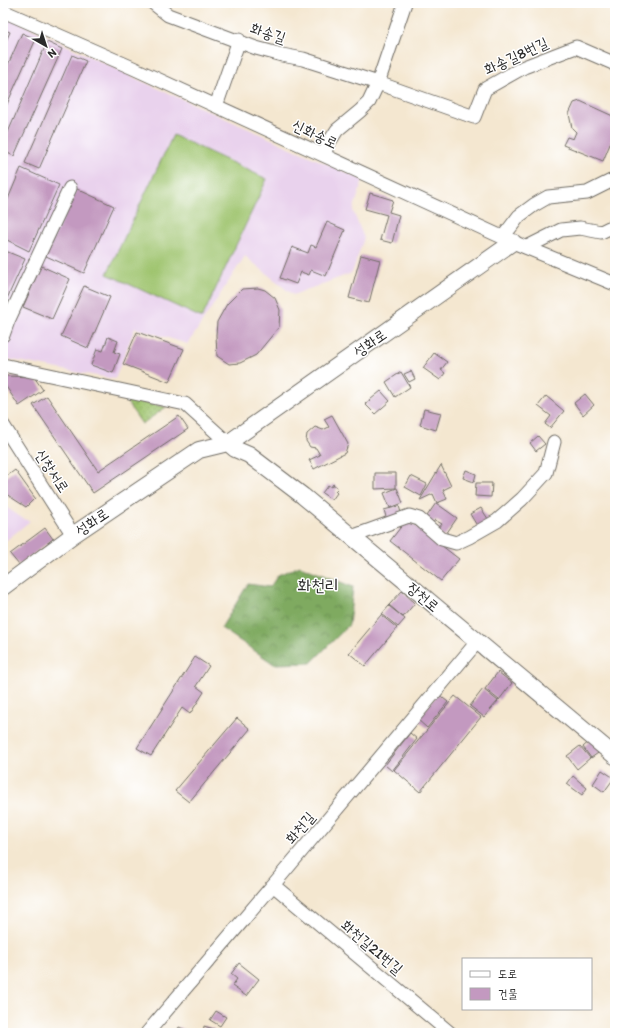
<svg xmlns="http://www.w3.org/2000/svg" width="618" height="1036" font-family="Itim,'Poor Story',sans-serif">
  <defs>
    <pattern id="forest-crowns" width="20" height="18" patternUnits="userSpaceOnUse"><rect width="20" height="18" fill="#7faa61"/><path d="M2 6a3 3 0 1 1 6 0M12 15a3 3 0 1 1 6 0" fill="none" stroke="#688b50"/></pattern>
    <pattern id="park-dots" width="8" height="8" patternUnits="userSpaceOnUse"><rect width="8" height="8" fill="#9fc46e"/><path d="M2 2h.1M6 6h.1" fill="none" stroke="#829f5b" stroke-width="1.8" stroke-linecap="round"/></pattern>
  </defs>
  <rect width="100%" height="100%" fill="#fff"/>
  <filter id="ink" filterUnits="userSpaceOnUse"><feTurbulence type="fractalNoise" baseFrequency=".025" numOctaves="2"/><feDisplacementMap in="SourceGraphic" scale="8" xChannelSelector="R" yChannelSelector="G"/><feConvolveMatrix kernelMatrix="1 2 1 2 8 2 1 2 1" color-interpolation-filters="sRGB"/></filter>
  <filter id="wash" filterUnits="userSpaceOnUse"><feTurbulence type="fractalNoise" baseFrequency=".012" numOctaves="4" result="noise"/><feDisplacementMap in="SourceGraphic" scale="16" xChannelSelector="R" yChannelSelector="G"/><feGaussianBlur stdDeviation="0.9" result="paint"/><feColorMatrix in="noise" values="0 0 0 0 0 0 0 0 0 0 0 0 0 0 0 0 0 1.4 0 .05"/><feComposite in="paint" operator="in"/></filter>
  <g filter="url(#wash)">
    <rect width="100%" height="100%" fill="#f4e7d0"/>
    <path fill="#e9d2ed" d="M3 15 139 80 363 180 353 211 364 238 352 273 293 295 245 256 188 344 135 328 115 379 69 371 3 358Z
      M3 505 22 518 30 521 3 543Z"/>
    <path fill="#9fc46e" stroke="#65784c" d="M173 135 267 179 202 318 107 274Z"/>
    <path fill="url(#forest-crowns)" stroke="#556a46" d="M300 566 353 587 349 625 311 663 274 664 221 628 248 584 270 587 278 575Z"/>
    <path fill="url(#park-dots)" stroke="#65784c" d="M124 398 166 407 142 424Z"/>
    <g id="blocks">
      <path fill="#c399c0" d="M3 29 10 32 3 48Z
        M22 33 36 39 3 113V76Z
        M47 42 62 49 14 156 3 151V144Z
        M72 55 86 61 39 169 25 163Z
        M580 101 615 117V132L603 161 563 145 567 137 573 139 576 132 572 128 569 114 574 103Z
        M21 168 59 185 29 251 3 238V211Z
        M77 189 114 206 84 273 46 256Z
        M370 193 393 200 389 212 399 215 392 243 380 240 387 215 365 209Z
        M327 222 345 230 326 276 311 270 309 275 301 272 296 284 280 278 292 247 308 253 311 245 316 247Z
        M3 250 25 259 5 303 3 302Z
        M361 255 380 260 369 303 349 298Z
        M41 266 70 279 52 319 23 307Z
        M84 286 110 297 88 348 61 336Z
        M258 288 265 290 275 298 280 310 279 327 256 355 240 363 229 364 217 356 216 335 217 322 227 304 242 289Z
        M137 332 184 349 169 382 123 364Z
        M108 337 118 341 114 352 120 354 113 373 91 365 97 349 103 351Z
        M434 353 447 362 441 370 445 373 440 380 423 368Z
        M411 371 415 379 409 382 404 374Z
        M401 372 410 387 395 397 386 382Z
        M6 376 34 377 43 390 19 406 3 382Z
        M381 391 390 401 375 414 365 404Z
        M585 394 594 405 583 415 574 403Z
        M47 396 98 471 179 416 188 429 93 493 33 405Z
        M546 396 564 411 550 428 545 424 551 416 538 406Z
        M424 409 441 413 436 430 420 425Z
        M332 415 348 444 345 453 314 469 309 460 320 455 316 448 310 447 306 441 307 434 315 427 323 430 329 427 324 419Z
        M538 436 545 444 536 451 530 443Z
        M441 465 451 486 443 490 447 499 437 503 433 494 420 500Z
        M15 470 35 498 26 507 3 492V479Z
        M466 470 476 474 474 482 463 478Z
        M375 473H396V488L375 489Z
        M411 476 427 484 421 496 405 487Z
        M476 483H492L491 497 475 496Z
        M333 484 338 488 335 491 337 493 332 500 322 493 328 485 331 487Z
        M397 488 403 503 390 508 384 493Z
        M436 503 457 518 444 537 436 532 442 524 435 520 432 524 425 519Z
        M399 506 402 516 387 520 384 510Z
        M481 508 490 522 479 529 470 514Z
        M407 519 459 559 441 581 390 541Z
        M45 528 53 539 19 565 10 554Z
        M402 591 415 603 403 617 389 605Z
        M389 606 405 619 398 627 382 614Z
        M381 615 397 628 365 666 349 653Z
        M195 657 209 666 196 686 204 692 190 714 182 708 151 756 137 748Z
        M498 672 512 683 499 700 485 689Z
        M483 689 498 701 484 717 470 706Z
        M438 694 448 702 427 728 417 719Z
        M455 696 481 717 420 792 394 770Z
        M237 718 250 729 189 802 175 791Z
        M410 733 417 739 392 771 385 765Z
        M592 739 601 751 591 758 583 747Z
        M580 746 590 758 577 769 567 756Z
        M602 770 614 778 604 792 593 784Z
        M573 776 587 788 582 795 567 784Z
        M239 963 259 979 246 996 232 986 237 979 231 974Z
        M216 1011 226 1017 220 1026 210 1020Z
        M204 1026 214 1029 213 1033H203Z
        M179 1027 192 1033H176Z"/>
    </g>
  </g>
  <g filter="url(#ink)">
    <use href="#blocks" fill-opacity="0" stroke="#716d65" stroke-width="1"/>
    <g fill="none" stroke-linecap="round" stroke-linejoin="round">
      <defs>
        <path id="minor" d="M153 3 168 15 256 48 282 55 303 59 378 83 369 102 360 111 337 130 328 144 324 155
          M405 3 378 83 474 117 485 89 524 67 576 47 613 63 615 65
          M3 11 133 68 513 242 615 284
          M216 106 239 40
          M503 237 519 216 534 205 548 197 587 193 611 181H615
          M527 247 561 230 580 228 601 232 609 228 615 231
          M3 335 8 321 70 188
          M3 365 185 404 228 443
          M3 425 73 535
          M351 537 409 516 419 519 442 539 456 543 469 537 497 521 522 499 546 473 554 442
          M273 885 450 1033
          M147 1033 273 885 477 642"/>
        <path id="major" d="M228 443 235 449 249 455 303 496 615 756
          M3 587 73 535 199 450 228 443 513 242"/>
      </defs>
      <use href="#minor" stroke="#716d65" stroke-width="15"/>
      <use href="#major" stroke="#716d65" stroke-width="18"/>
      <use href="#minor" stroke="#fff" stroke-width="13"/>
      <use href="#major" stroke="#fff" stroke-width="16"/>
    </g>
  </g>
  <g text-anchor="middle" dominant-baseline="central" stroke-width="3" stroke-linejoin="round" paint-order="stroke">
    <g font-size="15" fill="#2b2b2b" stroke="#fff">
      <text transform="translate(268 33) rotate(18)">화송길</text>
      <text transform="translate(516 56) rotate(-25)">화송길8번길</text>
      <text transform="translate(315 134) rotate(25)">신화송로</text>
      <text transform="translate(370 343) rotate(-35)">성화로</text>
      <text transform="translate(52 471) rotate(57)">신창서로</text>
      <text transform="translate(92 522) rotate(-34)">성화로</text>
      <text transform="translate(423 597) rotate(40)">장천로</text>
      <text transform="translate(300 828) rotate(-50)">화천길</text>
      <text transform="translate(372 947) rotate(40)">화천길21번길</text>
    </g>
    <g font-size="17" fill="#2b2b2b" stroke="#fff">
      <text x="318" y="585">화천리</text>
    </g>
  </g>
  <rect width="618" height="1036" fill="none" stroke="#fff" stroke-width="16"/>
  <rect x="462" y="958" width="130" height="52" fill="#ffffff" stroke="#aaaaaa"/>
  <rect x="470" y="971" width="20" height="6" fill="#ffffff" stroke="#aaaaaa"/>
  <text x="498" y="978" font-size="12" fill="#2b2b2b">도로</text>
  <rect x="470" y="988" width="20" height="12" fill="#c399c0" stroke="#aaaaaa"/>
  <text x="498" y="998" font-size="12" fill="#2b2b2b">건물</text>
  <g transform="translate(46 46) rotate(141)" stroke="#ffffff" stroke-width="3" paint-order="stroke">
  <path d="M0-3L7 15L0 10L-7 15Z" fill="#2b2b2b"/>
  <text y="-6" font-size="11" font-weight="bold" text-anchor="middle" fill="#2b2b2b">N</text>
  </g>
</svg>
